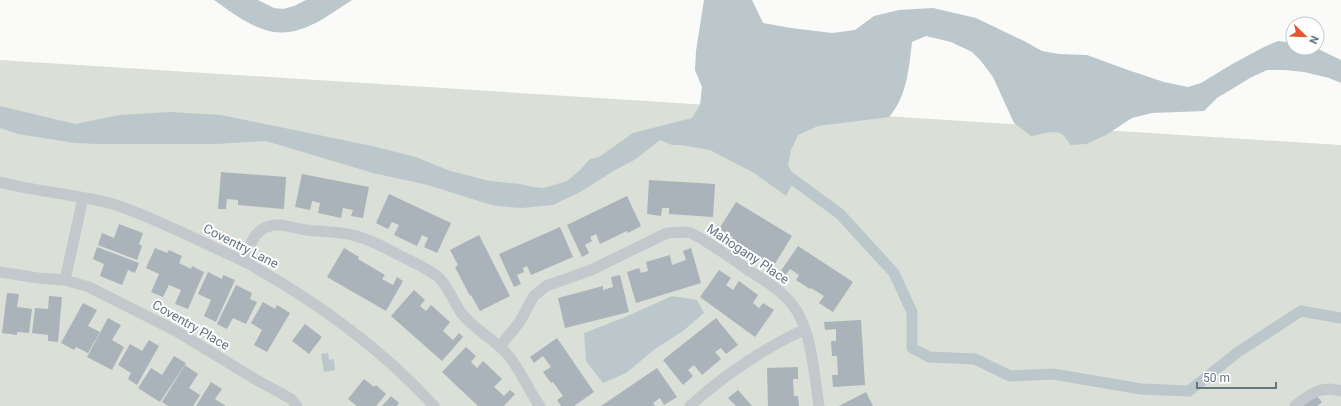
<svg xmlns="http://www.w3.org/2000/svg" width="1341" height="406" font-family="Roboto,sans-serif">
  <rect width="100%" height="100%" fill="#fafaf8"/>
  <path fill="#dadfd7" d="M0 60 1341 145V406H0Z"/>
  <path fill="#bbc7cb" d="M214 0H258L274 8 283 9 294 6 306 0H352C329 15 303 36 274 32 253 29 231 12 214 0Z
    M704 0H752L763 23 791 28 832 33 855 30 874 16 899 10 933 8 976 18 1024 41 1042 51 1059 54 1087 55 1128 70 1164 82 1188 87 1201 83 1234 63 1264 47 1278 41 1293 43V48H1316L1341 60V83L1329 78 1304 72 1285 70H1267L1250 78 1217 98 1204 111 1152 113 1132 118 1106 135 1086 144 1071 145C1068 142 1066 138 1063 135 1056 128 1040 135 1031 136L1014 123 993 77 981 61 972 52 951 42 926 36 912 42C909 67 907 97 889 117L818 126 798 135 791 150 788 165 795 179 786 196 754 173 710 150 681 145H672L660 140 636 159 615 170 582 191 553 205 522 208 497 206 485 203 428 185 373 173 266 141 215 144H99L75 143 18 134 0 128V106L75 124 120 115 170 112 221 115 372 146 416 157 450 171 490 181 520 184 533 187 544 188 567 181 579 171 590 159 599 157 633 133 692 118 700 105 702 87 695 70 696 51Z
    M672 296 697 300 704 313 683 331 655 349 626 373 603 383 586 361 584 333 623 318Z
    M328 353 329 360 334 359 335 370 324 372 321 354Z"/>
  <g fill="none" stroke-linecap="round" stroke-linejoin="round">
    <path stroke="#bbc7cb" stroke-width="11" d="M784 173 840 214 894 273 912 312V348L929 357 975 359 1010 376 1053 374 1141 389 1189 391 1238 352 1301 311 1341 318"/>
  </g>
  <path fill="#aab3b9" d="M221 172 286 177 284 209 238 205V200L227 199 226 209H218Z
    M302 174 369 187 363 218 351 216 353 210 343 208 341 218 318 213 320 203 312 201 310 210 295 207Z
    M649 180 715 184 713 217 669 214V208H662L661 216 647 214Z
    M389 194 451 223 437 253 424 247 428 238 422 235 417 246 394 235 399 225 392 222 388 229 376 223Z
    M627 196 641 226 628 233 627 231 600 244 596 234 590 237 592 241 585 245 589 253 582 257 567 225Z
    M736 202 792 236 773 267 759 258 761 257 732 239 733 237 719 229Z
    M119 224 143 233 139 244 142 246 137 260 98 245 102 233 114 238Z
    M560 227 573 257 531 275 527 266 523 268 524 272 517 275 521 284 514 287 499 254Z
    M479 235 510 296 480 311 471 295 470 296 455 267 458 265 450 250Z
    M798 246 853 282 833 312 819 303 824 296 811 288 810 289 796 280 799 275 790 269 785 276 780 272Z
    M97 247 139 263 135 273 128 270 122 285 100 276 104 264 93 259Z
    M155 248 167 253 169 250 182 256 179 263 191 269 192 266 204 272 188 309 175 304 181 290 169 285 163 297 151 292 159 274 146 268Z
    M344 248 359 257 358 259 385 275 382 279 393 285 397 277 403 281 386 311 327 277Z
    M691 248 701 283 636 303 627 272 639 268 641 273 648 271 646 262 670 255 672 265 686 260 683 251Z
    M719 270 731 278 726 285 733 290 739 281 758 295 753 303 759 308 763 303 774 310 755 337 700 297Z
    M208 272 222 279 223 275 235 280 216 322 204 316 211 300 198 294Z
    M620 275 629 312 565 328 558 298 603 286V290L613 287 611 277Z
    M236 285 252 293 250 299 257 302 246 324 233 318 227 329 217 324Z
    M414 290 425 300 420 306 426 311 431 305 450 322 443 331 453 340 459 333 463 337 442 361 391 316Z
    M7 293 19 294 17 307 32 309 29 333 17 332V335L2 333Z
    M49 296 62 297 58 342 48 341V335L32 333 35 308 48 309Z
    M263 302 275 309 277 305 290 313 267 352 254 345 262 330 251 323Z
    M83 303 97 310 88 326 100 332 88 353 76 347 74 350 61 343Z
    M108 318 121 325 112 340 124 347 112 370 87 357Z
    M716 318 738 345 726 354 721 348 715 352 721 359 702 375 694 365 688 370 693 376 683 385 663 360Z
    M861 320 865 385 833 387 832 375H838L837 356H832L831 341H836V329L825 330 824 322Z
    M305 324 322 337 309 354 292 341Z
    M557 338 594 392 574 406H561L557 400 563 396 553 382 551 383 543 372 551 367 543 356 534 363 530 357Z
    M149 340 159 346 137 385 128 379 131 373 118 365 130 344 142 351Z
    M466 347 476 356 471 362 477 368 483 361 502 379 494 387 504 396 510 390 515 394 504 406H478L442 372Z
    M174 356 186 363 160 402 138 388 151 368 162 375Z
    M185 365 198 374 189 388 200 395 193 406H168L162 402Z
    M798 367V379H793L794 396H798L799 406H768L767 368Z
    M657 368 677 397 664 405 660 398 653 403 655 406H601Z
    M364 379 374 387 376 385 386 394 376 406H357L348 399Z
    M211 382 222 389 215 399 226 406H196Z
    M738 390 752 406H736L728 398Z
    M866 392 873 406H839Z
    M1314 393 1322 402 1317 406H1300Z
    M391 396 399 403 397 406H382Z"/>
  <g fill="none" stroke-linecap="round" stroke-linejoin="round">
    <path stroke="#c3c8cc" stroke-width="11" d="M0 182C37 192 76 194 113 204 141 213 168 226 194 238 213 247 231 255 249 264 317 302 381 348 434 406
      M249 264C247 244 256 224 280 225 289 226 298 229 307 230 322 232 338 231 352 235 368 238 383 247 397 254 410 261 425 267 437 276 449 286 453 302 462 314 475 330 494 339 507 354 521 370 528 390 540 406
      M0 272 38 278 65 280 89 287 176 331 260 382 279 392 291 399 297 406
      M65 280 83 198
      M500 346 519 323 534 296 546 286 591 270 667 233 683 232 691 233 702 239C718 249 733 259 748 270 769 283 791 296 801 319 812 342 815 380 819 406
      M690 406C725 374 763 349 805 329
      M1295 406C1309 394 1322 385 1341 391"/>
  </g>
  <g text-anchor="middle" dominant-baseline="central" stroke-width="4" stroke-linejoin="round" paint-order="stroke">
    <g font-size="13" fill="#657683" stroke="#fff">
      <text transform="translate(241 246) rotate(27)">Coventry Lane</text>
      <text transform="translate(748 254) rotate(34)">Mahogany Place</text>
      <text transform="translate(191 325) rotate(30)">Coventry Place</text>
    </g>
  </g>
  <g transform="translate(1305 36) rotate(113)"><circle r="19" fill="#ffffff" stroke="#c1c8cd"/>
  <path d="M0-3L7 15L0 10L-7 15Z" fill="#e4572e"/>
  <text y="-6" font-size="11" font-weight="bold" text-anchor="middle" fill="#657683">N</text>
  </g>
  <path d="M1197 382v6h79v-6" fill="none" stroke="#657683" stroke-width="2"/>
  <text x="1203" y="382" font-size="12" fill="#657683" stroke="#ffffff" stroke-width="3" paint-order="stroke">50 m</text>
</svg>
